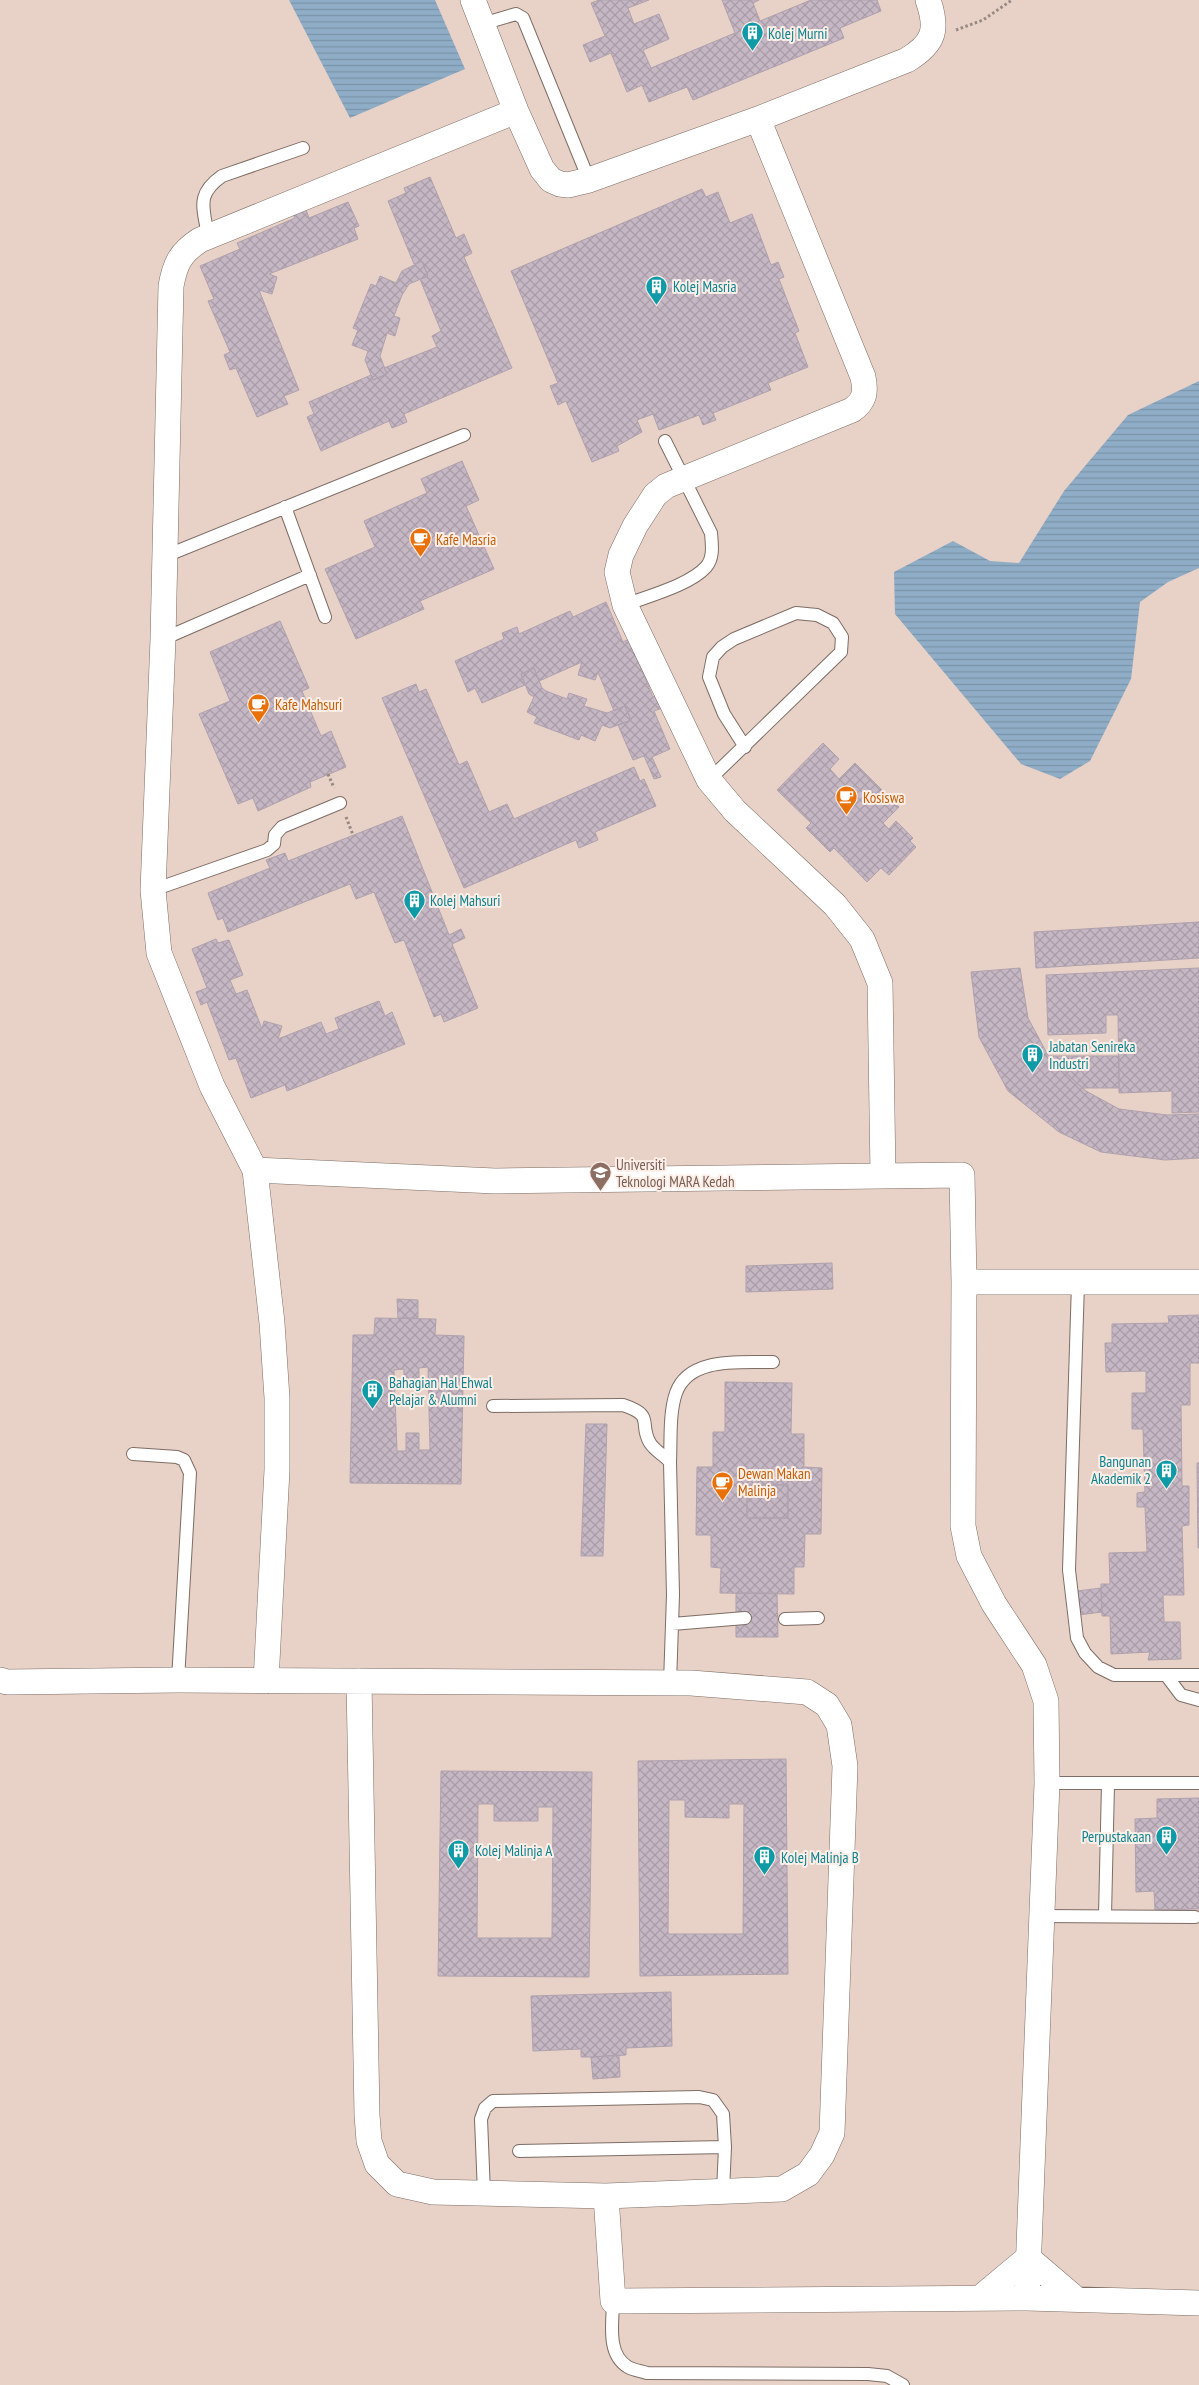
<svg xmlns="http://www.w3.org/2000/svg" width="1199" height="2385" font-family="'PT Sans Narrow',sans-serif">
  <defs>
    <pattern id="water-rules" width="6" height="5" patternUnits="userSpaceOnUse" patternTransform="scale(1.25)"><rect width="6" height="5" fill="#8fadc6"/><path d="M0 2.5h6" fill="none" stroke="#7a94a9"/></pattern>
    <pattern id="building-cross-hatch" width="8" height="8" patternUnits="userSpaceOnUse" patternTransform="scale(1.25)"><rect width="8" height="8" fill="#c6b7c4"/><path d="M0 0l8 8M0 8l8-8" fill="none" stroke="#a99ca7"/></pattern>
  </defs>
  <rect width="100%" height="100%" fill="#f2e0d7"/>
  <path fill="#e8d1c6" d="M0 0H1199V2385H0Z"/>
  <path fill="url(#water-rules)" d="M289 0H435L465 69 350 118Z
    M1199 381V568L1168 582 1140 602 1131 679 1090 761 1060 779 1021 764 895 614 894 572 953 541 990 561 1019 563 1064 491 1128 415Z"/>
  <path fill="url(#building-cross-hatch)" stroke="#afa1ad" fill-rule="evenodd" d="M599 0H649L628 8 634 24 659 14 669 39 643 50 651 68 735 33 722 0H759L753 3 760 21 811 0H877L881 11 840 28 844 38 693 100 687 87 649 102 642 85 627 92 611 53 590 62 583 45 605 36 591 3Z
    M430 177 456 238 464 234 472 253 464 257 512 368 404 414 407 422 392 428 389 421 321 451 307 417 314 414 309 402 371 375 373 380 387 374 384 368 437 347 432 336 441 331 420 279 428 276 422 261 414 264 388 201 406 193 404 188Z
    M702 189 706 197 718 192 730 223 752 214 771 265 778 262 784 277 779 279 799 331 795 333 808 367 768 383 771 390 713 413 716 420 703 425 699 415 659 430 653 414 637 420 642 432 617 446 619 451 592 462 566 401 558 405 550 386 558 383 511 271Z
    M348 202 359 226 354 228 358 239 269 274 277 277 272 294 259 290 299 390 284 396 288 404 257 417 236 368 230 370 224 355 230 352 208 301 214 299 200 266 240 249 237 243 295 218 292 213 305 207 309 218Z
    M422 261 428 276 409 284 402 295 394 316 400 318 395 336 387 333 380 356 387 374 373 380 365 360 368 351 352 345 358 330 353 328 371 284 376 286 380 276 396 283 402 271Z
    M462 461 479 500 466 506 494 569 420 601 424 609 356 639 325 569 375 547 364 521 427 493 421 479Z
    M606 602 623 642 629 639 653 697 659 694 665 707 654 711 670 749 652 757 661 777 654 779 644 756 633 760 618 725 631 720 625 706 614 711 598 672 595 680 578 675 582 662 539 681 534 668 521 674 525 685 482 703 475 688 468 692 455 661 504 639 502 633 517 627 519 634 570 611 573 617Z
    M280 621 309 688 302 691 321 736 331 731 346 767 310 782 311 787 258 811 253 798 238 804 199 714 230 701 210 652Z
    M534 668 542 688 546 691 567 699 569 693 587 699 584 706 607 713 625 706 631 720 610 728 602 725 595 741 581 735 579 740 534 723 537 717 527 712 534 697 529 694 521 674Z
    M416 684 419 692 426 689 459 765 467 761 489 812 507 804 514 819 634 767 640 781 644 779 656 806 595 832 598 840 579 848 576 840 464 888 382 698Z
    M823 743 839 759 830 769 839 779 855 763 899 807 883 823 889 829 896 821 913 838 910 841 916 847 889 875 881 868 867 882 834 848 830 852 806 828 811 823 777 790Z
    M402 816 449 935 461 929 465 938 452 944 478 1008 444 1022 441 1014 434 1017 404 940 395 943 374 892 356 899 350 884 228 932 223 918 218 920 208 893 270 868 266 860 285 853 288 861Z
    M1199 922V958L1036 968 1034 932Z
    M216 939 218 943 229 940 243 975 230 980 236 994 247 990 262 1029 264 1021 282 1026 278 1039 321 1022 326 1034 339 1029 335 1018 379 1001 385 1016 392 1012 405 1044 287 1091 285 1085 251 1098 236 1058 229 1060 207 1002 201 1005 196 992 207 988 192 949Z
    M1020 968 1028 1018 1050 1059 1086 1091 1119 1109 1167 1115 1199 1114V1158L1165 1160 1101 1152 1059 1132 1008 1091 979 1037 971 972Z
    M1199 968V1112L1172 1113V1091L1119 1093 1118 1015H1106V1033L1048 1035 1046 975Z
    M1049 1056H1119V1088H1082Z
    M832 1263 833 1289 746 1292V1266Z
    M397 1299 418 1300V1318H398Z
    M1199 1315V1363H1190V1405H1181L1182 1486H1189V1525L1182 1526 1184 1595H1163L1164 1622H1180L1181 1659 1148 1660 1150 1652 1111 1654 1110 1616H1102L1101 1588V1584H1110L1109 1553 1147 1552 1145 1507H1137V1493L1145 1492 1143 1429H1132V1393H1146V1371L1106 1372 1105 1343H1112V1324L1169 1323 1168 1316Z
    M375 1318 436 1319 435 1335 464 1336 461 1484 350 1483 353 1335H374ZM428 1367 430 1450H419V1433H406V1451H397L394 1370 404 1369V1388L419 1387V1368Z
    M725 1382 792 1383 791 1434H804V1467L822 1468 821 1534H805L804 1567H794V1594L720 1593 721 1568 711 1567V1535H696L697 1467H713V1432H725ZM747 1485H788V1518H747Z
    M586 1424H607L603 1556H581Z
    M1197 1463H1199V1548H1198Z
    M747 1485H788V1518H747Z
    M1101 1588 1102 1612 1078 1615 1077 1591Z
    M736 1593H777L778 1637H736Z
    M786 1759 788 1974 640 1976 638 1761ZM669 1800H685V1817L729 1818V1804H744L743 1934H668Z
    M441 1771 592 1772 589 1977 438 1976ZM478 1804H494V1821H538V1807H553L552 1938H477Z
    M1199 1798V1909L1155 1910 1154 1891 1136 1892 1135 1819 1157 1818V1799Z
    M671 1992 672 2046 626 2048V2055L591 2057H581V2049L533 2051 531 1996Z
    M619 2055 620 2077 593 2079 591 2057Z"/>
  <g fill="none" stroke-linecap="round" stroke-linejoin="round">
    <defs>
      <path id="lane" d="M482 24 516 14 523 18 589 180
        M208 237C204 208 195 195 222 176L303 148
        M285 507 325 617
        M163 557 464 435
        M625 605C648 596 690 585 706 567 714 558 712 545 711 533L665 441
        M163 639 310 575
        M709 780 841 652 842 637 833 623 817 615 796 613 734 639 722 647 713 657 709 677 724 714 745 747
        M153 890 267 850 274 844 275 835 282 827 340 803
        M1078 1283 1069 1570 1077 1638 1085 1653 1098 1667 1114 1675H1199
        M493 1406 623 1405C656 1416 638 1423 650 1443 655 1451 664 1455 670 1462L673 1595 670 1683
        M133 1454 177 1457 184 1460 190 1473 178 1680
        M670 1462C671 1441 669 1413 676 1393 689 1356 741 1363 773 1362
        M785 1619 818 1618
        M672 1624 745 1618
        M1166 1675 1181 1695 1199 1700
        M1047 1783H1199
        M1105 1915 1108 1784
        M1042 1916 1195 1917
        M519 2151 725 2147
        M484 2193 481 2119 485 2108 493 2101 699 2097 713 2100 723 2114 725 2147 723 2191
        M613 2301C613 2322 606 2354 628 2367 633 2370 641 2371 647 2373L868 2374 887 2376 903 2385"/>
      <path id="street" d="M473 0 516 111 542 169 551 180 560 184 568 185 589 180 758 119 907 60C935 43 938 29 928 0
        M758 119 863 377C866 392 865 401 852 410L666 486 655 495 635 526 621 555 617 572 625 605 709 780 735 811 835 905 862 939 880 983 883 1175
        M255 1170 495 1181 962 1175 964 1282
        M0 1680 7 1682 178 1680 691 1683 807 1692 827 1705 839 1725 845 1766 832 2133 822 2155 808 2174 782 2189 606 2196 433 2192 397 2184 377 2164 369 2141 367 2115 359 1681
        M266 1681 277 1470V1398L272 1323 255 1170 212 1086 159 953 153 890 163 639 171 286C175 264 180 253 200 240L516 111
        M606 2196 613 2301 1027 2298 1199 2303
        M1028 2258 1076 2299
        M980 2298 1028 2258
        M1027 2298 1047 1783 1046 1701 1034 1665 994 1604 969 1556 963 1526 964 1282H1199"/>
    </defs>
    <use href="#lane" stroke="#7d6d65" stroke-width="14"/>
    <use href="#street" stroke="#7d6d65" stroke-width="26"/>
    <path stroke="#968982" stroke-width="3" stroke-dasharray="2.5 2.5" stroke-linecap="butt" d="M956 30 983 20 1012 0
      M328 774 334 788
      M346 817 353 835"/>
    <use href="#lane" stroke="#fff" stroke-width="12"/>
    <use href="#street" stroke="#fff" stroke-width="25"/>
  </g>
  <defs>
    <symbol id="building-pin" viewBox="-11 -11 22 30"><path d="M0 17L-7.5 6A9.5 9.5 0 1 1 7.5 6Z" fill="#0f9aa8" stroke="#fdeee7"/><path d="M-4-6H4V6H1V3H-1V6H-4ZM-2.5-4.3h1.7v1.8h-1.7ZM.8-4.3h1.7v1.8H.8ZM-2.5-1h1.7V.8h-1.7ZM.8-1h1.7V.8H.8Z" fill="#fff"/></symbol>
    <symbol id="cafe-pin" viewBox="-11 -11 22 30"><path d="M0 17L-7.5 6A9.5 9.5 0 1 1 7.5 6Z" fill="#e8710a" stroke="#fdeee7"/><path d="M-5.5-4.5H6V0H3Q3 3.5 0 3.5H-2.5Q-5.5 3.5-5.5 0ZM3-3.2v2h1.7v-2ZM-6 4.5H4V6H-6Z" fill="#fff"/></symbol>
    <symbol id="university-pin" viewBox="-11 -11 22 30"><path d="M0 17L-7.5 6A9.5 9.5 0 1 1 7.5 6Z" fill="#8d6e63" stroke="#fdeee7"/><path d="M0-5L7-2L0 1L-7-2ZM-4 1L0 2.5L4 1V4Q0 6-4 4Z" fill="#fff"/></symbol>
  </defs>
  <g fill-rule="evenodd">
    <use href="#building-pin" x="740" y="20" width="25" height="34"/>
    <use href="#building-pin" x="644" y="274" width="25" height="34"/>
    <use href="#cafe-pin" x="408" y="526" width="25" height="34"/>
    <use href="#cafe-pin" x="246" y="692" width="25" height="34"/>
    <use href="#cafe-pin" x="834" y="784" width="25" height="34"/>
    <use href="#building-pin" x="402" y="888" width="25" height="34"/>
    <use href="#building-pin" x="1020" y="1042" width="25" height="34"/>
    <use href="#university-pin" x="588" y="1160" width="25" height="34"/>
    <use href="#building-pin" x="360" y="1378" width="25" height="34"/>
    <use href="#building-pin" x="1154" y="1458" width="25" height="34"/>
    <use href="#cafe-pin" x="710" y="1470" width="25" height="34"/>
    <use href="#building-pin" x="1154" y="1824" width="25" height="34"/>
    <use href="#building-pin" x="446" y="1838" width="25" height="34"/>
    <use href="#building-pin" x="752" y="1844" width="25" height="34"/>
  </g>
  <g text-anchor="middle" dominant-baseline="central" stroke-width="4" stroke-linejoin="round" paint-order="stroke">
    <g font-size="15" fill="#0d838f" stroke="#fdeee7" text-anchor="start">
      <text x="768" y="33">Kolej Murni</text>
      <text x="673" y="286">Kolej Masria</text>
      <text x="430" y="900">Kolej Mahsuri</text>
      <text x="1049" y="1046">Jabatan Senireka<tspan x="1049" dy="17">Industri</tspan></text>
      <text x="389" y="1382">Bahagian Hal Ehwal<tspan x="389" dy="17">Pelajar &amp; Alumni</tspan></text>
      <text x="1151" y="1461" text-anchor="end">Bangunan<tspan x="1151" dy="17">Akademik 2</tspan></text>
      <text x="1151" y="1836" text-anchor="end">Perpustakaan</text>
      <text x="475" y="1850">Kolej Malinja A</text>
      <text x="781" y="1857">Kolej Malinja B</text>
    </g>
    <g font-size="15" fill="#c56008" stroke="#fdeee7" text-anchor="start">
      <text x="436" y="539">Kafe Masria</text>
      <text x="275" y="704">Kafe Mahsuri</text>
      <text x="863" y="797">Kosiswa</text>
      <text x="738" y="1473">Dewan Makan<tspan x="738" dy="17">Malinja</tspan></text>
    </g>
    <g font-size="15" fill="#785e54" stroke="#fdeee7" text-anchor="start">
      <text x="616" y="1164">Universiti<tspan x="616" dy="17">Teknologi MARA Kedah</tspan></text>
    </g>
  </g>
</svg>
